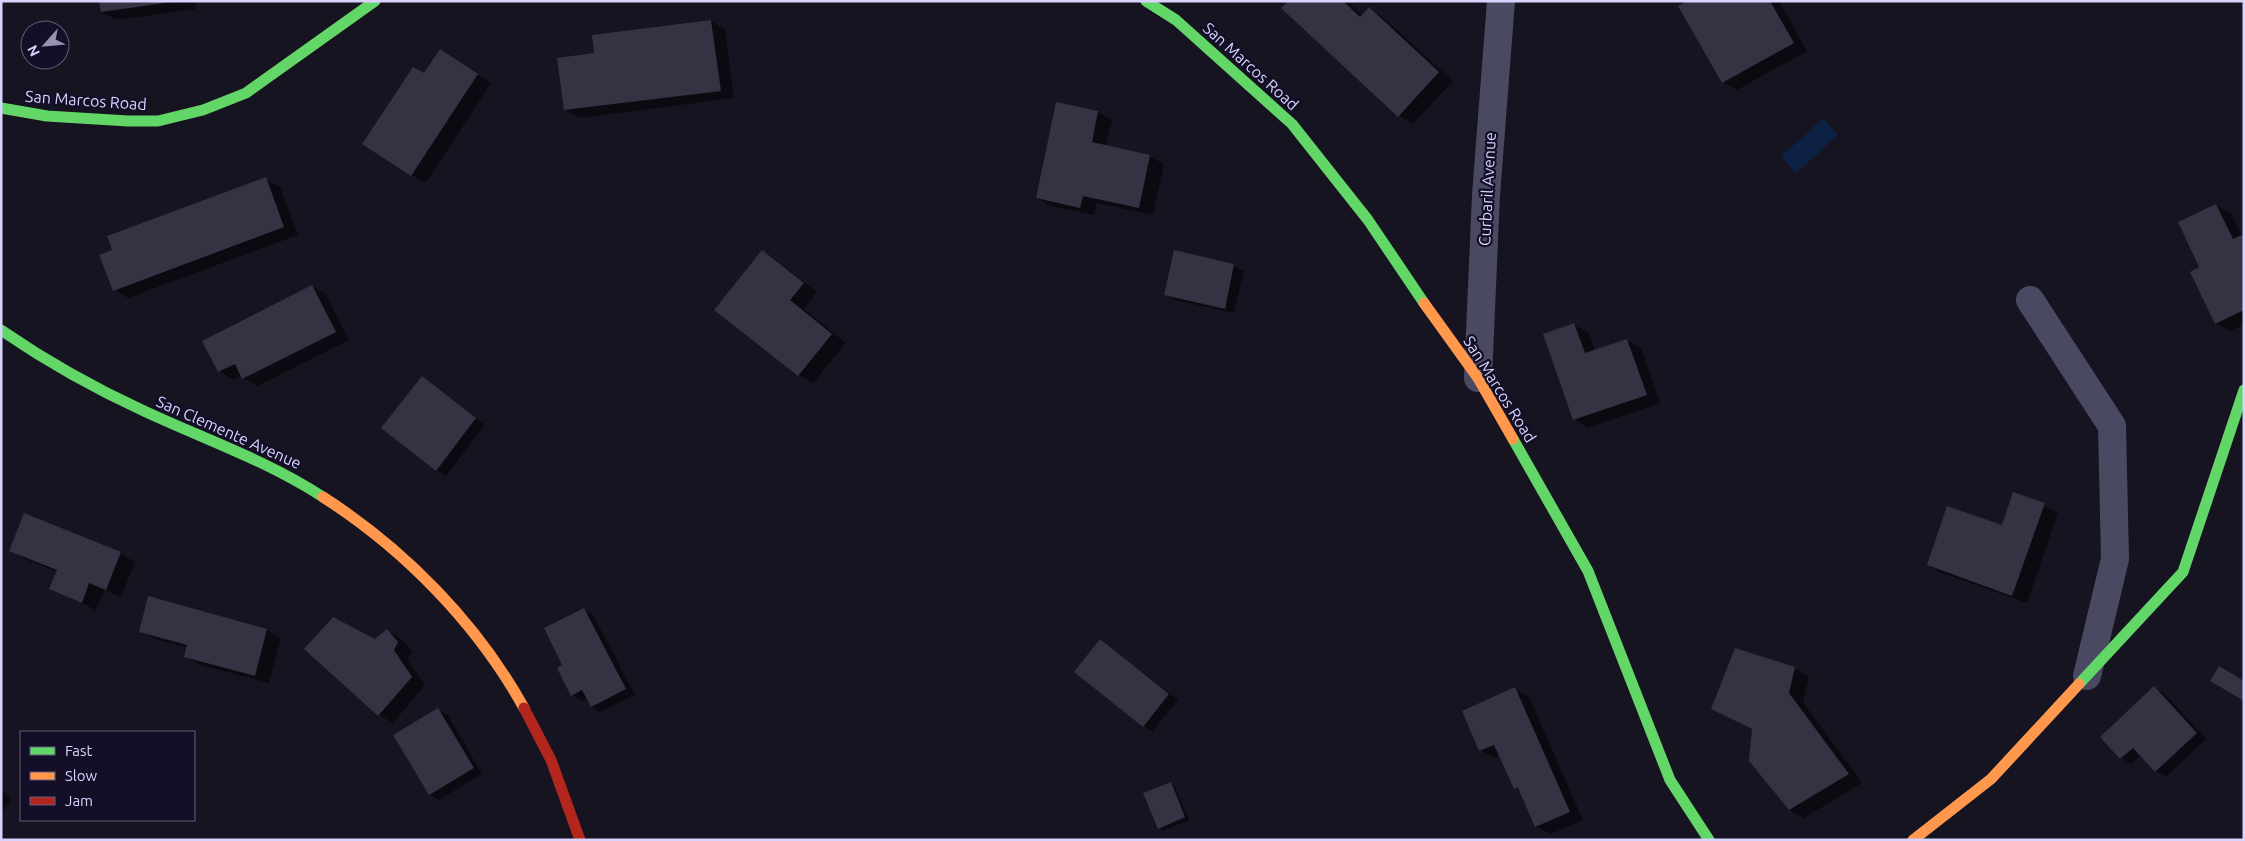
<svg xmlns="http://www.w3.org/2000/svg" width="2245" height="841" font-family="Ubuntu,sans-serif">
  <rect width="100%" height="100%" fill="#161421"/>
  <path fill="#0d2144" d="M1823 118 1838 135 1796 173 1781 157Z"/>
  <path fill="#0007" d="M100 1H195L196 9 116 20 102 12Z
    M1289 1H1347L1363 16 1369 9 1383 17 1453 81 1413 124 1399 116Z
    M1690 1H1779L1807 51 1737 90 1723 82Z
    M711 21 725 29 734 98 580 118 565 110 595 54Z
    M454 59 491 83 426 183 411 175 424 75Z
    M1057 103 1098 112 1112 120 1106 147 1149 156 1164 164 1153 215 1097 203 1094 215 1051 206 1037 198Z
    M266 179 280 187 298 235 128 298 114 290Z
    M2216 205 2231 213 2242 237 2244 236V325L2230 331 2215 323 2201 268Z
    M762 252 776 260 817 292 804 309 846 343 813 383 799 375 716 309Z
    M1175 252 1234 266 1244 271 1234 313 1175 300 1165 294Z
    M312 286 326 294 349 340 258 386 243 378 242 375 233 380 219 371Z
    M1574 325 1589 333 1595 351 1627 340 1641 348 1660 403 1588 428 1574 419Z
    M422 377 485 425 446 476 436 470Z
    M2044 505 2058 513 2027 603 1942 573 1928 565Z
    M25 514 121 554 135 562 121 597 104 590 96 610 51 589 58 572 25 559 10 550Z
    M584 609 593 615 635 695 601 712 592 707 587 698 582 701 572 695 564 666Z
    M267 630 281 638 269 683 200 665 186 656 188 648 155 639 140 631Z
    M387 630 401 639 412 651 407 659 425 685 393 723 379 715 306 649 375 640Z
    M1100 640 1178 700 1153 731 1143 726Z
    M1736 649 1795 668 1809 677 1803 702 1862 783 1804 818 1790 810 1750 760 1753 730 1712 709Z
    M2154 688 2164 693 2206 739 2166 777 2156 771 2141 755 2131 764 2121 758 2101 737Z
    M1515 689 1529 697 1583 820 1551 834 1536 826 1521 792 1515 788 1501 756 1494 758 1480 750Z
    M438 710 448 715 482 774 439 800 430 794Z
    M1171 783 1175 786 1189 820 1163 831 1159 828Z
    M1 790 12 799 1 813Z"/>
  <path fill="#343243" d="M99 1H172V2L101 12Z
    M1288 1H1343L1360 17 1369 7 1439 72 1398 117 1281 8Z
    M1687 1H1770L1794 43 1722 83 1678 6Z
    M711 20 721 91 564 110 557 58 594 53 592 35Z
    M440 49 478 74 411 176 362 144 413 67 424 73Z
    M1056 102 1098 111 1092 142 1150 155 1139 208 1083 196 1080 208 1036 198Z
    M266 177 284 227 113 291 99 255 112 250 107 236Z
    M2216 204 2233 239 2244 234V310L2215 324 2190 272 2199 267 2178 222Z
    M762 250 804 283 790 300 832 334 798 376 714 310Z
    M1174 250 1234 264 1225 309 1164 295Z
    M312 285 336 332 242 379 235 364 218 372 202 341Z
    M1574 323 1585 353 1627 339 1647 395 1573 420 1543 334Z
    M422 376 476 418 436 471 381 428Z
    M2013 492 2045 503 2012 596 1927 565 1947 506 2002 525Z
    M24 513 121 552 106 590 89 583 82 603 49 589 57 570 9 551Z
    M148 596 267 629 255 676 184 657 187 645 139 632Z
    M584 608 626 689 591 707 582 690 571 696 557 668 562 665 544 628Z
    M333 617 375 639 387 629 398 642 394 650 412 677 378 716 304 649Z
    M1100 639 1169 694 1143 727 1074 672Z
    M1735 648 1795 667 1789 693 1849 774 1789 810 1749 761 1752 729 1711 709Z
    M2219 666 2244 681V701L2210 681Z
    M2154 686 2197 733 2155 772 2133 748 2120 759 2100 737Z
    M1515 687 1570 812 1535 827 1518 788 1514 789 1494 745 1479 751 1462 711Z
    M438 708 474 768 429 795 393 735Z
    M1171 782 1185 817 1158 829 1143 793Z"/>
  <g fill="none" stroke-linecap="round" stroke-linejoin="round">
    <path stroke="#4a4962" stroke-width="28" d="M2030 300 2112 426 2115 559 2087 676
      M1478 378 1486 195 1501 1"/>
    <path stroke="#63d668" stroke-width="11" d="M1146 1 1176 20 1292 124 1368 220 1424 303
      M1 108 47 116 128 121H158L203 110 246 93 375 1
      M1 330C46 361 94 388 144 411 204 439 266 460 323 497
      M1513 439 1588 571 1670 780 1709 840
      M2079 684 2183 572 2244 390"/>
    <path stroke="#ff974d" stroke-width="11" d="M1424 303 1478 378 1513 439
      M323 497C404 549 477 623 524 708
      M1913 840 1991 779 2079 684"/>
    <path stroke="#b3261e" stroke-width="11" d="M524 708 551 760 580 840"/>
  </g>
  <g text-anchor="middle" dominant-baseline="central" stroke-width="4.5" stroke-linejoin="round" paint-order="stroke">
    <g font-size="16" fill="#d9d4ff" stroke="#130f26">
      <text transform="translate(1251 66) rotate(42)">San Marcos Road</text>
      <text transform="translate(86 100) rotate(4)">San Marcos Road</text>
      <text transform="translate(1487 189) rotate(-87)">Curbaril Avenue</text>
      <text transform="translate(1500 389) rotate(58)">San Marcos Road</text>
      <text transform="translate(229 432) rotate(24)">San Clemente Avenue</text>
    </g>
  </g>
  <rect width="2245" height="841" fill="none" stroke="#d9d4ff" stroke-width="5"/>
  <rect x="20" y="731" width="175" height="90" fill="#130f26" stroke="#625e7d"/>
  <rect x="30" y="747" width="25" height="8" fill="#63d668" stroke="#625e7d"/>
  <text x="65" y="756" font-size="15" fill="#d9d4ff">Fast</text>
  <rect x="30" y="772" width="25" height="8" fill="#ff974d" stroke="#625e7d"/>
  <text x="65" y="781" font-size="15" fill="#d9d4ff">Slow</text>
  <rect x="30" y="797" width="25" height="8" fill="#b3261e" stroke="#625e7d"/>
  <text x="65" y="806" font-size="15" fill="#d9d4ff">Jam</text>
  <g transform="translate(45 45) rotate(243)"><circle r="24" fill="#130f26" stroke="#625e7d"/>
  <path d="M0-4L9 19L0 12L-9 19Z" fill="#9591b1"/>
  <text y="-8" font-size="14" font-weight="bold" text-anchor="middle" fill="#d9d4ff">N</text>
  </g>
</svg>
